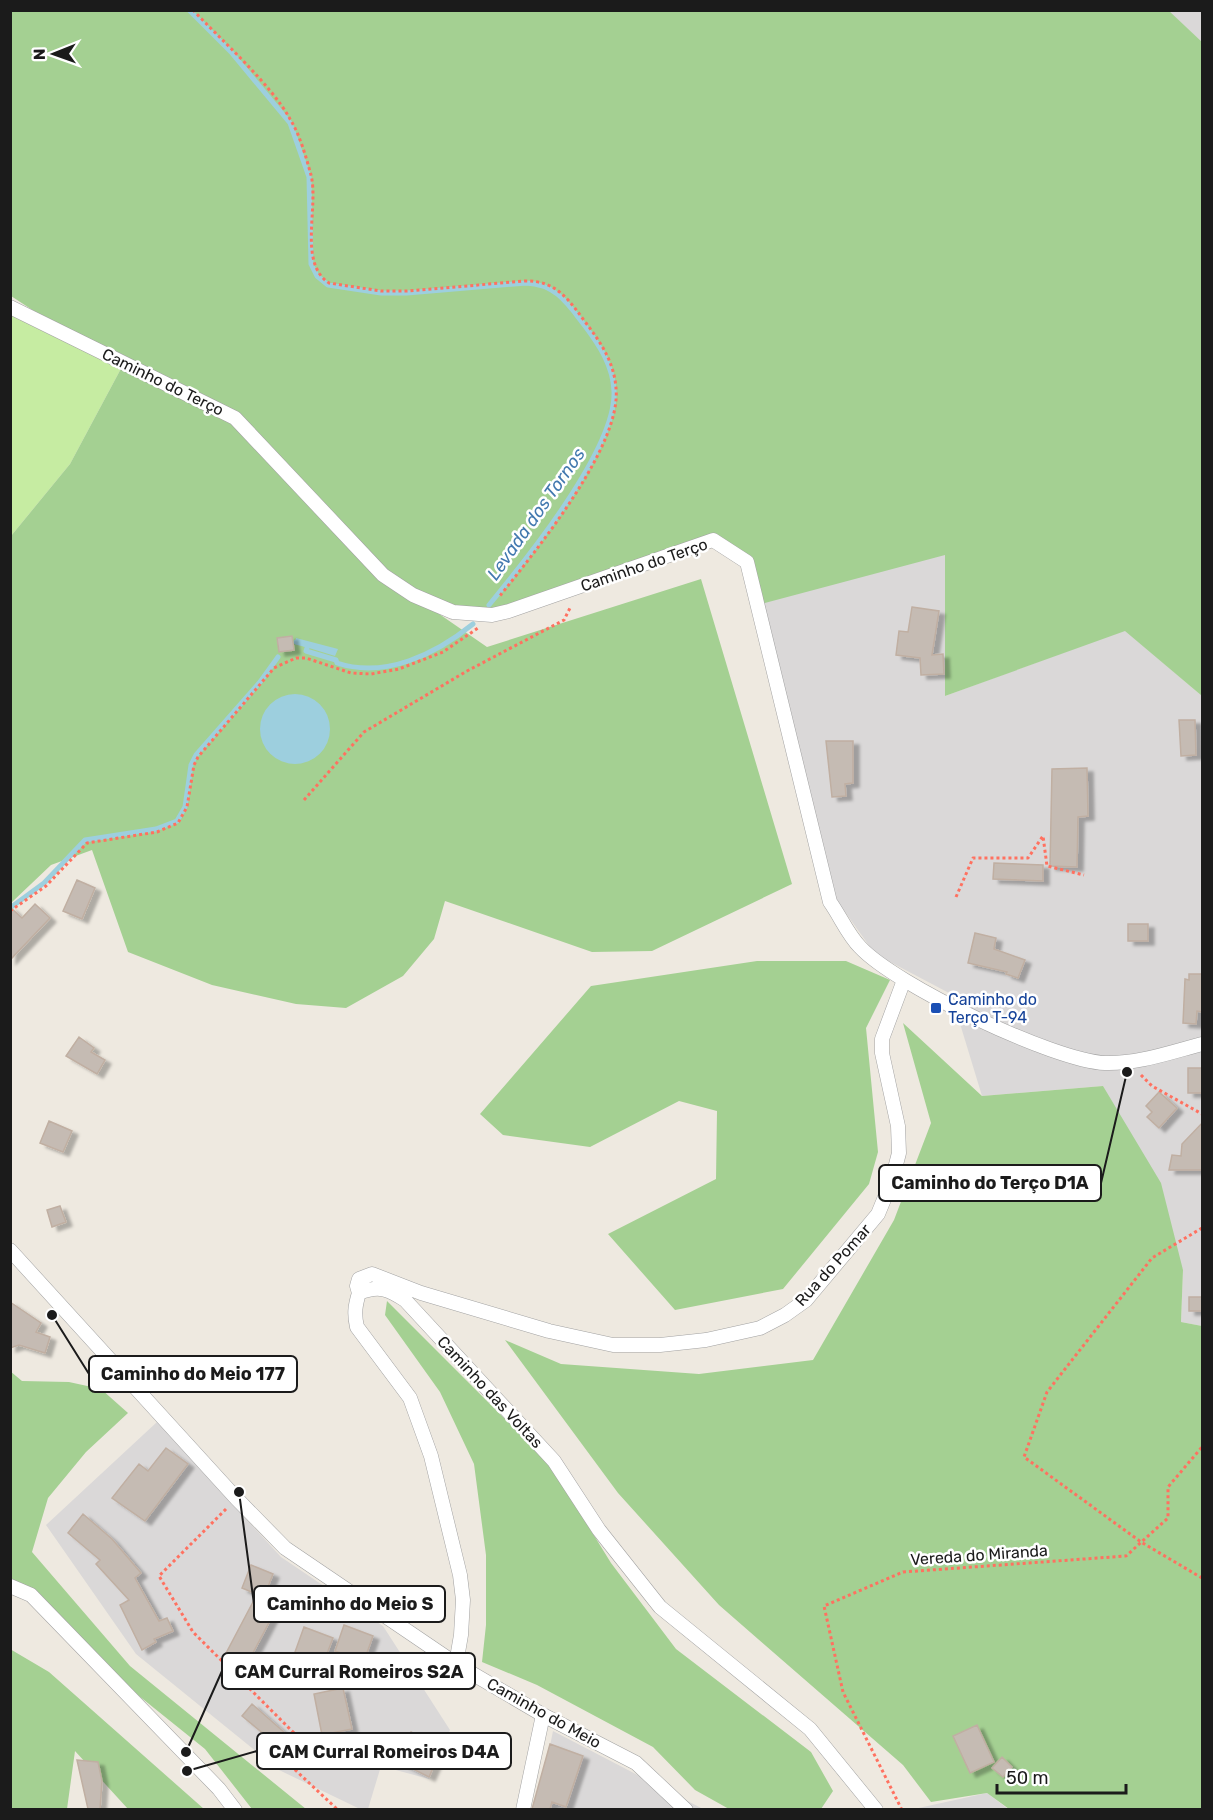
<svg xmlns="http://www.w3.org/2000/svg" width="1213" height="1820" font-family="Rubik,sans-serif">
  <defs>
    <filter id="shadow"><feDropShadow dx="6" dy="4" stdDeviation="1.5" flood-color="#0004"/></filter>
  </defs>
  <rect width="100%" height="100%" fill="#eee9e0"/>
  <path fill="#dad8d8" d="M1168 11H1202V42Z
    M945 554V696L1125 630 1202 696V1326L1181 1322 1183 1270 1103 1086 982 1096 951 994 875 954 833 895 758 603Z
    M157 1422 281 1557 383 1626 450 1730 429 1779 381 1766 368 1809H360L279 1770 136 1654 46 1525Z
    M553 1731 703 1809 537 1810Z
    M987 1793 1008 1809H914Z"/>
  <path fill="#c6eca2" d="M11 307 124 363 70 464 11 536Z"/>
  <path fill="#a4d092" d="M1168 10 1202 42V696L1125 631 945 696V555L757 605 747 562 713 540 492 615 416 598 487 647 701 579 792 884 652 951 592 952 445 901 434 939 403 976 346 1008 296 1004 212 985 128 952 92 850 51 865 11 903V536L70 464 124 363 80 341 11 296V11Z
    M757 961H846L890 980 866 1028 878 1152 869 1184 783 1289 675 1310 608 1234 716 1179 717 1111 679 1101 590 1147 503 1135 480 1114 591 986Z
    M903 1023 982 1096 1103 1086 1161 1183 1183 1270 1181 1322 1202 1326V1809H1009L987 1793 931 1802 903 1765 719 1605 618 1493 505 1340 561 1364 699 1374 813 1360 894 1220 931 1123Z
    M387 1301 550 1464 611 1563 676 1649 811 1752 833 1791 821 1809H729L695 1790 653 1747 537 1685 482 1662 486 1625V1555L474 1464 440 1392 385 1315Z
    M10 1371 22 1381 69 1382 101 1389 128 1413 86 1452 48 1498 32 1552 130 1666 306 1809H252L205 1749 103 1667 11 1582Z
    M10 1649 49 1672 204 1809H128L75 1751 67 1809H11Z"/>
  <path fill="#9dcfde" d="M296 638 338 649 335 656 296 644Z
    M260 729a35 35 0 1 1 70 0a35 35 0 1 1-70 0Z"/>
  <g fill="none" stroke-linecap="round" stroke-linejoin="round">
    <path stroke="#9dcfde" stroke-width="5" d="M189 10 231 52 290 123 309 177 311 264 317 276 328 285 381 293H407L526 283C556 284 568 304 585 326 600 346 613 366 614 391 617 448 526 560 489 605
      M296 642 308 645 306 651 336 660 337 663C385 679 436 654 473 624
      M10 908 44 883 85 840 156 829 177 821 185 807 191 765 196 755 260 682 278 657"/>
  </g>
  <path fill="#c5bbb3" stroke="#c0afa2" stroke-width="1.5" filter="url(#shadow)" d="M912 607 939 611 932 655 943 654 944 674 921 675 920 658 896 655 899 631 908 632Z
    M292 636 294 650 279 652 277 638Z
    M1179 720H1195L1196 755 1181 756Z
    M826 741H853V783L845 784 846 796 832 797Z
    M1087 768 1088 816 1078 817 1077 867 1050 866 1052 769Z
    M994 863 1043 865V881L993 879Z
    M77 880 95 888 82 919 63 911Z
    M35 904 50 918 10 960V907L22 918Z
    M1128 924H1148V941H1128Z
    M975 933 996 938 994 949 1025 960 1018 978 1006 974 1007 972 968 963Z
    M1189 974H1203V1012L1197 1011 1196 1024 1183 1023 1185 979 1189 980Z
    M79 1037 94 1048 91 1052 105 1060 97 1074 66 1056Z
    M1188 1068H1203V1093H1188Z
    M1159 1092 1177 1108 1159 1128 1147 1117 1152 1112 1146 1106Z
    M49 1121 72 1131 63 1152 40 1143Z
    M1203 1122V1170H1169L1172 1155 1181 1156 1182 1144Z
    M60 1206 66 1222 52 1227 47 1210Z
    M1189 1297H1203V1311H1189Z
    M10 1302 41 1323 36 1332 50 1337 45 1353 19 1345 10 1348Z
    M166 1448 188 1464 145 1521 112 1498 139 1464 148 1471Z
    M83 1514 112 1539 141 1573 135 1578 159 1621 167 1618 173 1631 154 1639 156 1642 142 1650 120 1605 129 1600 96 1564 100 1560 68 1533Z
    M251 1565 273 1574 264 1597 242 1588Z
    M253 1602 274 1613 245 1668 224 1657Z
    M344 1625 373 1636 364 1661 335 1651Z
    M304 1627 333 1638 318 1677 290 1666Z
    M343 1688 352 1729 322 1735 314 1694Z
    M252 1704 285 1733 276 1744 242 1716Z
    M977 1725 994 1762 970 1773 953 1736Z
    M411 1732 442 1748 429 1777 397 1761Z
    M550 1744 583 1756 566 1807 552 1802 550 1809H532Z
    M1002 1757 1012 1767 1003 1777 992 1768Z
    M77 1760 98 1762 102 1781 100 1809H88Z"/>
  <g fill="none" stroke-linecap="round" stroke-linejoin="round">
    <defs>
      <path id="street" d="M10 307 235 418 383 575 413 595 453 612 492 615 509 611 713 540 747 562 830 902C840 916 848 935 860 947 895 985 1054 1061 1105 1063 1138 1064 1171 1052 1202 1044
        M10 1250 236 1498 285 1548 456 1664 543 1715 636 1763 686 1810
        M359 1293 357 1286 359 1279 372 1274 421 1293 549 1331 613 1345H660L706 1340 760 1328 785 1315 806 1300 878 1214 892 1180 899 1153 898 1126 882 1053V1039L904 980
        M10 1586 31 1595 219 1789 235 1810
        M456 1664 461 1635 463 1600 460 1575 431 1456 410 1398 357 1327C354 1314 355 1306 359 1293 379 1285 388 1289 405 1300L554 1461 599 1530 660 1607 810 1729 876 1810
        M523 1810 543 1715"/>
    </defs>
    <use href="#street" stroke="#a2a2a2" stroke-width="15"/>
    <path stroke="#ff7160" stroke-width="3" stroke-dasharray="3 3" stroke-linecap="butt" d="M193 10C222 41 270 83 290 119 300 135 306 157 311 175 319 207 298 263 329 283L381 291H407L525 281C556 280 569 300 586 323 601 343 614 362 616 388 622 446 535 552 499 597
      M304 800 364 732 467 671 564 620 571 606
      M956 897 973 858H1028L1043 836 1047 866 1084 875
      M10 911 46 886 87 843 157 832 178 823 187 807 194 765 198 757 274 668 296 658H306L351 673 371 674 399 669 443 652 478 628
      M1141 1075 1152 1086 1202 1114
      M1202 1228 1152 1258 1047 1392 1024 1457 1141 1542 1202 1578
      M226 1509 159 1576 193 1632 303 1742 291 1766 338 1810
      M902 1810 843 1692 824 1606 903 1572 1126 1556 1168 1518V1487L1202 1447"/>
    <use href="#street" stroke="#fff" stroke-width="14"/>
  </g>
  <rect fill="#1a4fb4" stroke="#fff" stroke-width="2" x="930" y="1002" width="12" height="12" rx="3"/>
  <g text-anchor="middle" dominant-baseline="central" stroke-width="5" stroke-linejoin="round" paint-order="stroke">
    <g font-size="16" fill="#1b1b1b" stroke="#fff">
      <text transform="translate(163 382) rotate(26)">Caminho do Terço</text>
      <text transform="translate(644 565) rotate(-19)">Caminho do Terço</text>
      <text transform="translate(833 1265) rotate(-48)">Rua do Pomar</text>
      <text transform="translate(490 1392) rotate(47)">Caminho das Voltas</text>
      <text transform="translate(979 1555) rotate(-4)">Vereda do Miranda</text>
      <text transform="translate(544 1713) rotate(29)">Caminho do Meio</text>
    </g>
    <g font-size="16" fill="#164399" stroke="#fff" text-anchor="start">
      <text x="948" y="999">Caminho do<tspan x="948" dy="18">Terço T-94</tspan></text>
    </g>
    <g font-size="18" font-style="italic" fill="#4379af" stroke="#fff">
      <text transform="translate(536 514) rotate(-55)">Levada dos Tornos</text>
    </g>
  </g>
  <path fill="none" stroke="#1b1b1b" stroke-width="2" d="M1127 1072L1101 1183M52 1315L89 1374M239 1492L254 1604M186 1752L222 1671M187 1771L257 1751"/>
  <g fill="#1b1b1b" stroke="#fff" stroke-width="2">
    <circle cx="1127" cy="1072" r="6"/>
    <circle cx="52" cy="1315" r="6"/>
    <circle cx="239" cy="1492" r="6"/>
    <circle cx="186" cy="1752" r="6"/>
    <circle cx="187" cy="1771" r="6"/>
  </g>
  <g fill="#fff" stroke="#1b1b1b" stroke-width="2">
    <rect x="879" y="1165" width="222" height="36" rx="6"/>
    <rect x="89" y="1356" width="208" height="36" rx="6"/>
    <rect x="254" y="1586" width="191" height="36" rx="6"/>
    <rect x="222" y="1653" width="253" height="36" rx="6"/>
    <rect x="257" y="1733" width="254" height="36" rx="6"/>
  </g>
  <g font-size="18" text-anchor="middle" font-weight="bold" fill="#1b1b1b">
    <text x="990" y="1189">Caminho do Terço D1A</text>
    <text x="193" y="1380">Caminho do Meio 177</text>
    <text x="350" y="1610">Caminho do Meio S</text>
    <text x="349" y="1678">CAM Curral Romeiros S2A</text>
    <text x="384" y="1758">CAM Curral Romeiros D4A</text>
  </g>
  <rect width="1213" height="1820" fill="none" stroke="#1b1b1b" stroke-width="24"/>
  <g transform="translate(54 54) rotate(269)" stroke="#ffffff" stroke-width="4.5" paint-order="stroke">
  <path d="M0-4.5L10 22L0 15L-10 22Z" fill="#1b1b1b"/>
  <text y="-9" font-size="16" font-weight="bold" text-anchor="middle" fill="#1b1b1b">N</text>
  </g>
  <path d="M997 1784v9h129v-9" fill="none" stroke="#1b1b1b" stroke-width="3"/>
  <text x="1006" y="1784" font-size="18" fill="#1b1b1b" stroke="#ffffff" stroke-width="4.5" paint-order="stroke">50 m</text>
</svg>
